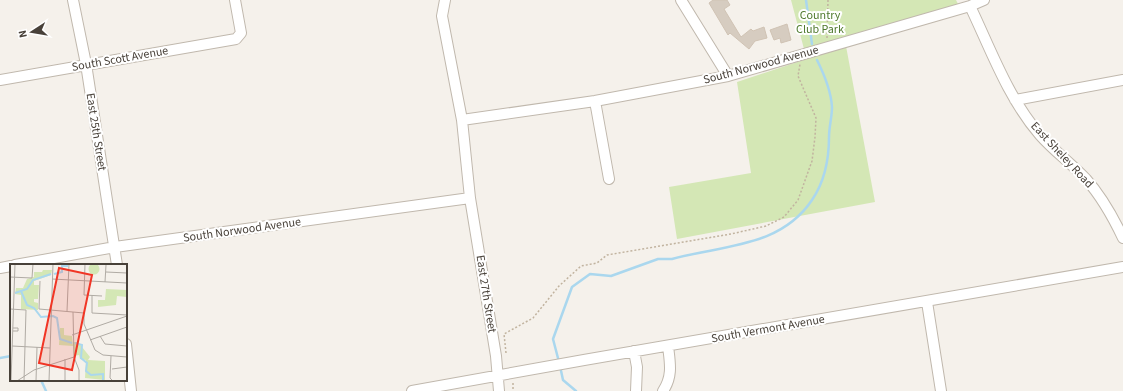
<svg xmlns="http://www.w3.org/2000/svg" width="1123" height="391" font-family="'Source Sans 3',sans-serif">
  <rect width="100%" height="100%" fill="#f5f1eb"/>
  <path fill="#d4e7b5" d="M791 0H956L958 4 804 49Z
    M846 46 875 202 677 239 669 187 751 173 737 82Z"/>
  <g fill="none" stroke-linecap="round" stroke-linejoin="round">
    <path stroke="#aad7ee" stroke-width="2.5" d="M806 0 812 44
      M0 358 11 356
      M559 362 553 339 572 287 590 274 611 276 658 259H672C722 245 780 248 812 200 825 181 829 160 829 137 829 127 832 117 832 107 831 91 824 74 817 60
      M560 366 563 380 576 391
      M41 380 46 391"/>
  </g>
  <path fill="#d6ccc0" stroke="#d0c3b4" d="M713 0H727L730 5 724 9 741 37 751 29 753 31 764 27 767 38 755 41 749 49 730 33 728 35 709 3Z
    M787 24 791 40 781 43 780 38 774 40 770 30Z"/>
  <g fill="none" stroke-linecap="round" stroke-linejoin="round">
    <defs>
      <path id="minor" d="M73 0 86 64 117 265
        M445 0 442 16 462 120 470 198 496 356 499 391
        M681 0 728 76
        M970 6C991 50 1008 98 1040 135 1054 151 1072 164 1086 179 1102 197 1113 217 1123 238
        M0 80 236 39 241 33 235 0
        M1015 100 1123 80
        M595 101 609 179
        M462 120 595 101 728 76 970 6 984 0
        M15 265 115 247 470 198
        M0 268 11 266
        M927 302 941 391
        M126 344 131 391
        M634 351 637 367 636 391
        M412 391 584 360 1123 267
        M663 391C673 376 670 363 668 346"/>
    </defs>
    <use href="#minor" stroke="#c0b8ad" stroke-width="12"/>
    <path stroke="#c1b39f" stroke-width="1.5" stroke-dasharray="2 2" stroke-linecap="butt" d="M827 38 828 0
      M506 353 504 334 533 318 559 286 581 266 597 263 607 255 731 234 766 226 784 217 798 200 812 161 815 137 816 118 798 76 800 64
      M513 383V391"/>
    <use href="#minor" stroke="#fff" stroke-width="10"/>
  </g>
  <g text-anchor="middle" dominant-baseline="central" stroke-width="4" stroke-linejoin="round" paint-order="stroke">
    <g font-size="12" fill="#4f792d" stroke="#fff">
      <text x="820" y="15">Country<tspan x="820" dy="14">Club Park</tspan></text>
    </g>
    <g font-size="12" fill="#484139" stroke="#fff">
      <text transform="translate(120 59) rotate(-10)">South Scott Avenue</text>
      <text transform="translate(761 65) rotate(-15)">South Norwood Avenue</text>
      <text transform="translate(96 132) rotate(81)">East 25th Street</text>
      <text transform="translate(1062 155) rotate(47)">East Sheley Road</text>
      <text transform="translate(242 230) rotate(-8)">South Norwood Avenue</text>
      <text transform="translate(486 294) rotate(81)">East 27th Street</text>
      <text transform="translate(768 329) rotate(-10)">South Vermont Avenue</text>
    </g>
  </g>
  <g transform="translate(10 264)">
    <rect width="117" height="117" fill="#f5f1eb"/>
    <path d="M78.5 5a5.5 5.5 0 1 1 11 0a5.5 5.5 0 1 1-11 0ZM33 6H42L41 11 24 17V21H29L28 35H24V38L28 39V46L11 45V31L5 30 6 24H13L17 15 24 13V8H32ZM96 25 117 26V33L107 32 106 41 88 43V36H95ZM50 64H54V71L62 72 63 82 49 81ZM63 78H68L80 93 78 96 95 97V116L75 114 76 96 70 95 69 91 64 92Z" fill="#d4e7b5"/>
    <path fill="none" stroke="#aad7ee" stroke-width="2" d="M44 10 52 8V2H58M11 27 17 41 24 44 31 53 43 52 47 54 50 75 62 79M5 29 17 25 23 16 41 10M65 79 72 81 71 94 77 99 76 107 81 111 93 110V117"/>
    <path fill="none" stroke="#b0aba4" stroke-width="1" d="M75 0 74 31 92 32M96 8 117 9M0 13 22 14 23 0M42 15 117 19M30 17 29 45 74 49V60L85 86 93 91 117 93M95 18 96 1M82 31V49L117 51M0 45 16 46 14 117M57 47 59 0M63 48 64 93 69 106V117M3 67H8V64H3M62 71 117 52M90 72 95 80 117 82M80 76 117 63M2 82 40 84M101 92 100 114 103 117M102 105 117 103M1 117 5 0M7 117 24 106 64 93M26 117 27 83M39 117 43 0M55 117V95"/>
    <path fill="#f13525" fill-opacity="0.15" stroke="#f13525" stroke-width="2" d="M49 4 82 11 62 106 29 99Z"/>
    <rect width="117" height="117" fill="none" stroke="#484139" stroke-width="2"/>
  </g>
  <g transform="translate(32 32) rotate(258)" stroke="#ffffff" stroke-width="3" paint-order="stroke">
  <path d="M0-3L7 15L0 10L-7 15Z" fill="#484139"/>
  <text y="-6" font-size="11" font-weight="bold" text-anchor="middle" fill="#484139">N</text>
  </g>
</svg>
